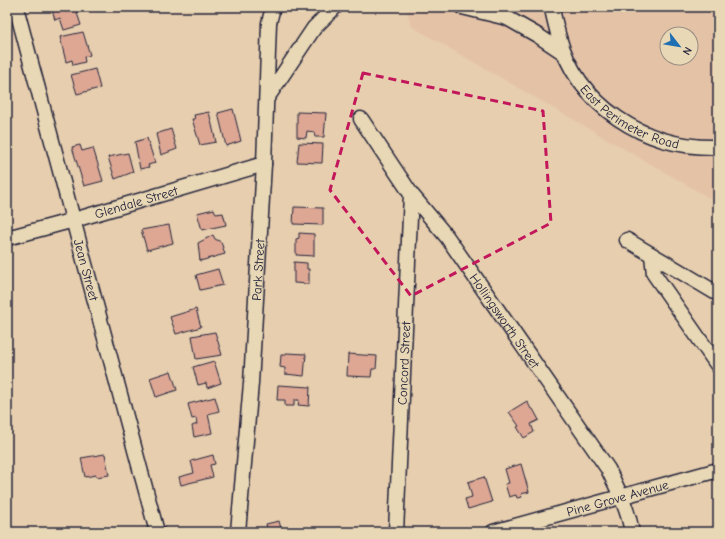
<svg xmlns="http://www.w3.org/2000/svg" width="725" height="539" font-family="'Comic Neue',sans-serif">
  <rect width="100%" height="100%" fill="#e7ceae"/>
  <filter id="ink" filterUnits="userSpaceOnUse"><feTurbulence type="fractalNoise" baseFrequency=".025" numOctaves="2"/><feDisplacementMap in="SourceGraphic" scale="8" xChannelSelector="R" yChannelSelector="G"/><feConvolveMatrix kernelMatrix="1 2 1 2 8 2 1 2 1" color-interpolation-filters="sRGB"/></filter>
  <g filter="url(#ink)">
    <path fill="#e4c2a6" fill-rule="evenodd" d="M406 7H718V203L411 26ZM667 34H691V58H667Z"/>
    <path fill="#dda794" stroke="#22223b" d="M62 7H80V11L77 13 81 25 64 30 60 18 55 20 52 10Z
      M83 32 90 55 84 57 85 62 73 65 72 60 66 62 60 37Z
      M95 69 100 88 77 94 71 75Z
      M233 109 241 141 226 146 218 113Z
      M209 112 216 142 200 145 192 119H195L194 115Z
      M297 112 326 113 324 137H315L314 132 307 131 306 138 297 137Z
      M171 129 177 149 161 155 156 134Z
      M147 138 155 163 148 165 149 167 140 169 135 142Z
      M299 143 323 144 322 163 297 162Z
      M80 145 82 151 93 148 103 181 84 186 72 147Z
      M128 153 133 172 115 179 108 157Z
      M294 207 323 208V225L293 224Z
      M214 209 216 214 223 213 226 225 202 230 197 213Z
      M169 225 173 243 147 250 141 230Z
      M299 233 314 234V256L296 255V239L299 238Z
      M213 235 215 239 221 242 225 254 200 261 198 243Z
      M294 262 307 263V269H309V284L294 283Z
      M218 269 223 285 200 290 196 275Z
      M196 309 201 327 176 334 170 317Z
      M215 332 222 355 196 359 192 336Z
      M286 353 306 354 304 376 285 374V368L280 367 281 355H286Z
      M348 354 377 356 376 369H372L371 377 347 376Z
      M214 361 221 383 207 388 206 383 198 385 193 367Z
      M171 371 177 390 156 397 150 378Z
      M278 385 310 387 309 406 298 405 299 400H294V406H285V400H277Z
      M215 397 219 411 208 414 212 433 194 437 192 426 197 424 196 418 192 419 188 404Z
      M527 401 531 409H533L539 420 531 424 534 432 524 438 517 427 519 426 509 412Z
      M105 454 109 475 96 477V475L85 477 81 458Z
      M213 455 215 464 210 465 213 477 181 485 179 477 194 473 191 461Z
      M521 464 529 492 521 494 522 497 517 498 516 495 509 497 505 484 509 483 505 469Z
      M484 477 492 502 468 509 465 499 472 497 468 482Z
      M279 521 282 532H268L266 524Z"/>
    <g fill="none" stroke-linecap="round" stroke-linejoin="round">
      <defs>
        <g id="minor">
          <path id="s1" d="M16 7 157 532"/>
          <path d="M462 7 507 18 537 35 564 53"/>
          <path id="s2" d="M552 7C553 16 556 25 558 34 577 106 645 149 718 147"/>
          <path d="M267 98 314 28 335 7"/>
          <path id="s3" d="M361 119 411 194 447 237 608 469C618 490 628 509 632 532"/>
          <path id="s4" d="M7 238 74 220 264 164"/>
          <path d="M627 240 718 294"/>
          <path d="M652 255 654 274 718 366"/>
          <path id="s5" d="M238 532 251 383 264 164 269 23 273 7"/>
          <path id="s6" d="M396 532 411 194"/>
          <path id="s7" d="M493 532 718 470"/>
        </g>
      </defs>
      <use href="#minor" stroke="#22223b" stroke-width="17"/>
      <use href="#minor" stroke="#e9d8b5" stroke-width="14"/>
    </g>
  </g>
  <path fill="none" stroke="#c2185b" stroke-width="3" stroke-dasharray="8 5" stroke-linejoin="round" d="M363 73 543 111 551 223 411 296 330 190Z"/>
  <g text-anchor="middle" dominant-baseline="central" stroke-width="3" stroke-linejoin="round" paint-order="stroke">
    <g font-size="13" fill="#22223b" stroke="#e9d8b5">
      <text stroke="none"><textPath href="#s2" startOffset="143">East Perimeter Road</textPath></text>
      <text stroke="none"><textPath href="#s4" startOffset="134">Glendale Street</textPath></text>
      <text stroke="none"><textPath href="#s1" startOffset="272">Jean Street</textPath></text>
      <text stroke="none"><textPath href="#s5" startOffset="263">Park Street</textPath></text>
      <text stroke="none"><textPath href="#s3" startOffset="248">Hollingsworth Street</textPath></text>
      <text stroke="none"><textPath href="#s6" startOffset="169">Concord Street</textPath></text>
      <text stroke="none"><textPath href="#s7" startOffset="129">Pine Grove Avenue</textPath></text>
    </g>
  </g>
  <rect width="725" height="539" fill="none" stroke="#e9d8b5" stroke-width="24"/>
  <rect x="12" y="12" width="701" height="515" fill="none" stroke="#22223b" stroke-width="1.5" filter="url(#ink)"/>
  <g transform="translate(679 46) rotate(121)"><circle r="19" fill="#e9d8b5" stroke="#998f84"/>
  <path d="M0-3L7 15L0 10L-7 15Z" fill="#1f6fb2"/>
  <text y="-6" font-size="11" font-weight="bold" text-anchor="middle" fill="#22223b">N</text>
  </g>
</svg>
